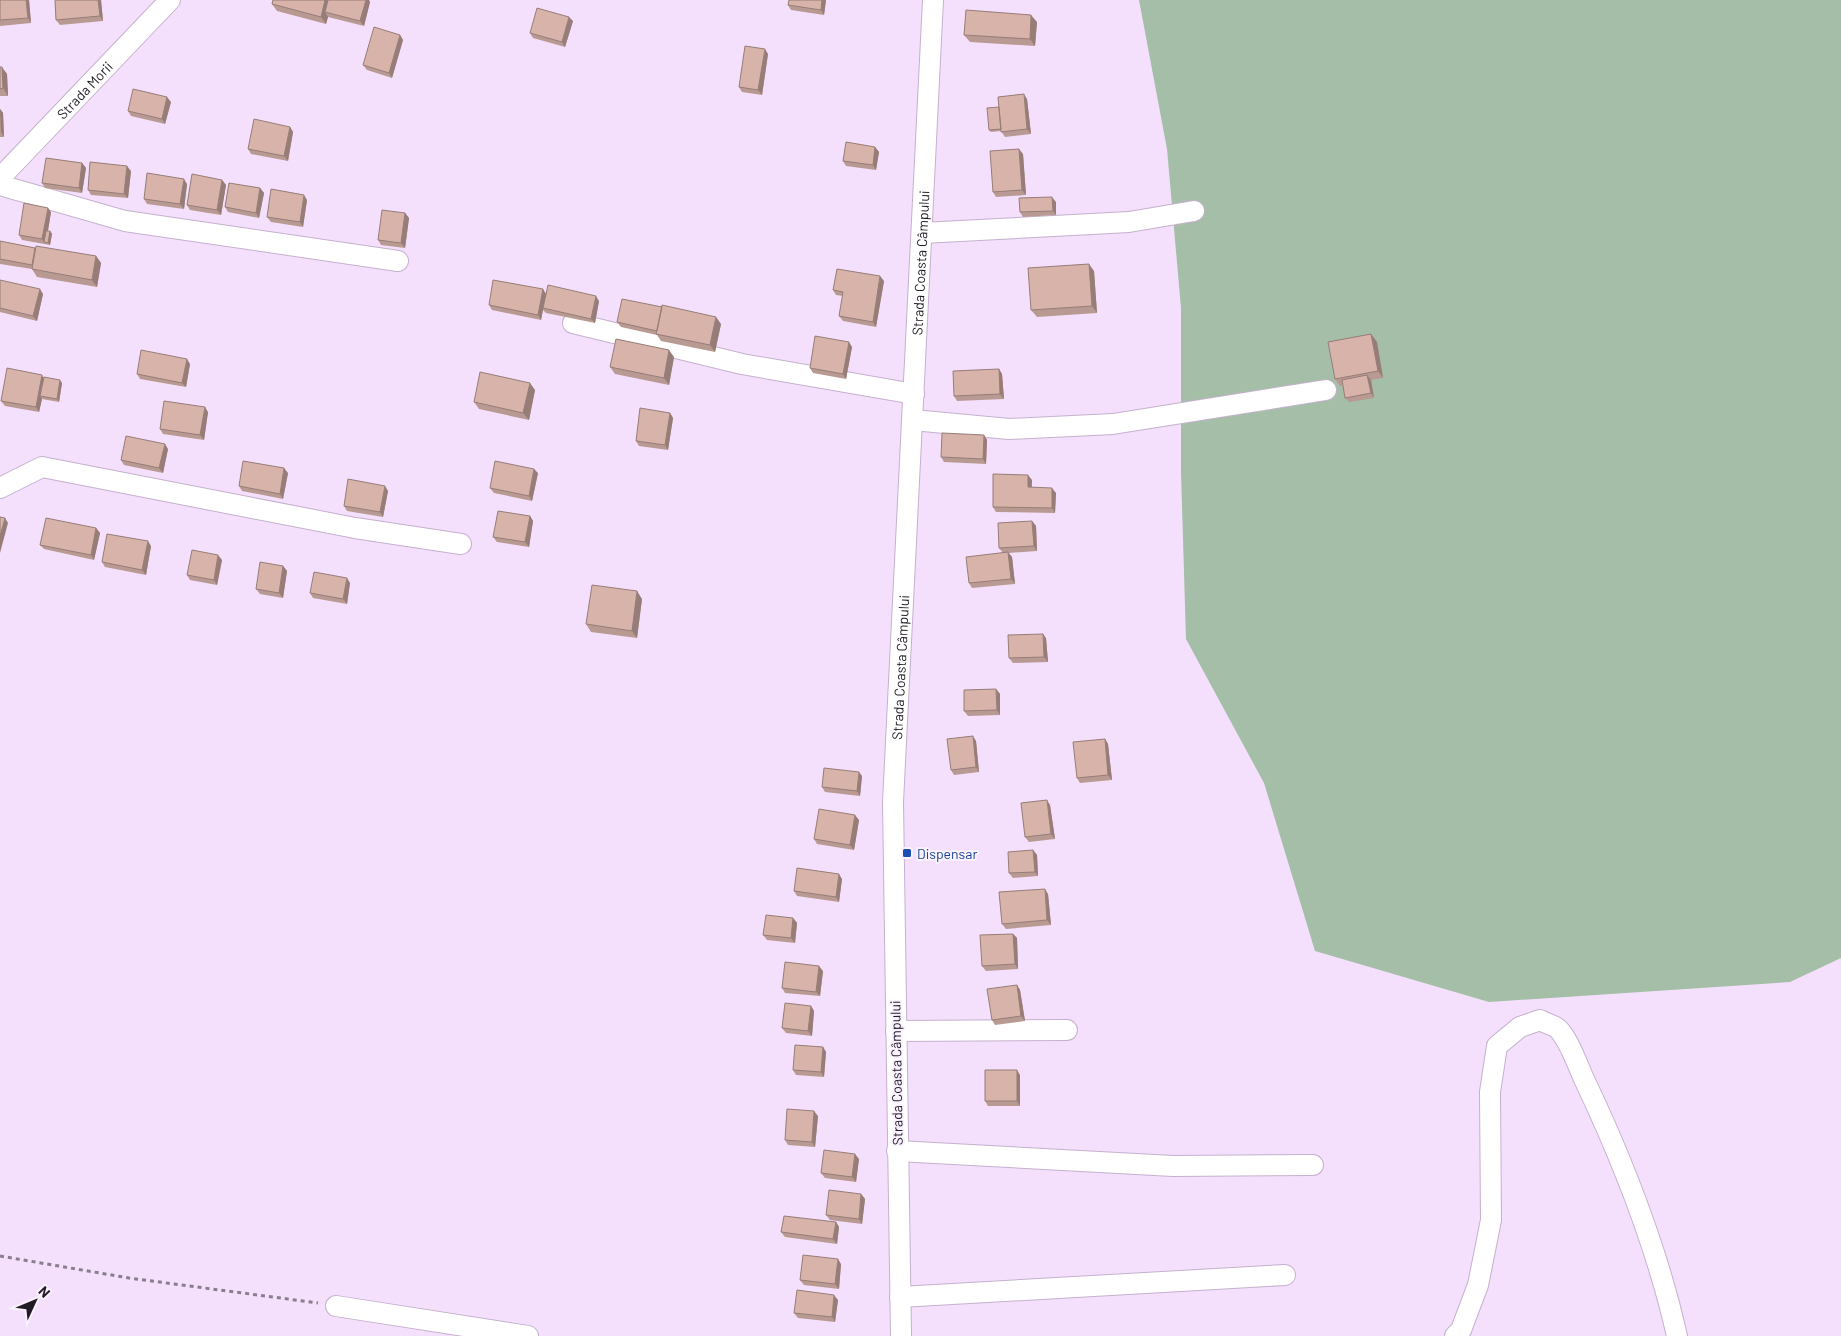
<svg xmlns="http://www.w3.org/2000/svg" width="1841" height="1336" font-family="Barlow,sans-serif">
  <rect width="100%" height="100%" fill="#f4e0fc"/>
  <path fill="#a4bea8" d="M1139 0H1841V958L1790 982 1489 1002 1315 951 1264 783 1186 639 1181 472V308L1167 149Z"/>
  <g fill="none" stroke-linecap="round" stroke-linejoin="round">
    <defs>
      <g id="minor">
        <path id="s1" d="M0 178 170 0"/>
        <path d="M0 185 125 221 398 261"/>
        <path d="M922 233 1129 222 1194 211"/>
        <path d="M573 323 742 364 914 394"/>
        <path d="M913 420 1009 429 1113 424 1326 390"/>
        <path d="M0 488 42 467 355 528 461 544"/>
        <path d="M896 1031 1067 1030"/>
        <path d="M897 1151 1173 1166 1313 1165"/>
        <path d="M900 1297 1285 1275"/>
        <path d="M336 1306 528 1336"/>
        <path id="s2" d="M901 1336 893 802 933 0"/>
        <path d="M1455 1336 1461 1330 1478 1285 1491 1220 1490 1092 1497 1046 1520 1027 1540 1020C1545 1023 1553 1025 1557 1028 1568 1037 1578 1066 1584 1079 1623 1161 1657 1247 1677 1336"/>
      </g>
    </defs>
    <use href="#minor" stroke="#c5b1cd" stroke-width="22"/>
    <path stroke="#8a7d90" stroke-width="3" stroke-dasharray="4 4" stroke-linecap="butt" d="M0 1256 129 1278 318 1303"/>
    <use href="#minor" stroke="#fff" stroke-width="20"/>
  </g>
  <path fill="#b99a92" d="M0 0H29L31 23 0 26Z
    M55 0H101L103 21 60 25 56 20Z
    M273 0H369L370 2 364 26 328 17 326 24 277 11 272 4Z
    M788 0H826L824 15 791 10 788 5 789 0Z
    M573 21 565 47 533 38 530 33Z
    M1037 22 1035 46 970 42 964 35Z
    M400 35 403 40 392 78 367 70 363 65Z
    M768 54 762 95 742 92 739 87Z
    M0 67 7 74 8 96H0Z
    M1027 99 1031 134 1005 137 1001 131 991 132 989 130 999 107Z
    M171 102 165 124 131 116 128 111Z
    M0 109 3 113 4 137H0Z
    M290 127 293 132 288 161 251 154 248 149Z
    M875 147 879 152 876 170 846 166 843 161Z
    M1023 154 1026 195 996 197 993 192Z
    M82 163 86 168 82 193 45 188 42 183Z
    M131 171 128 198 91 195 88 190Z
    M222 180 226 185 221 215 190 210 187 205Z
    M187 184 184 209 147 204 144 199Z
    M260 188 264 193 259 218 228 212 225 207Z
    M307 200 303 227 271 222 267 217Z
    M1056 202V215L1023 217 1020 212Z
    M51 212 48 231H50L52 234 50 245 22 240 19 235Z
    M405 213 409 218 405 248 381 245 378 240Z
    M0 241 35 248 96 256 101 263 97 287 37 277 32 269 0 264Z
    M1094 271 1097 313 1037 317 1031 310Z
    M0 280 43 294 37 321 0 312Z
    M884 281 876 327 843 321 839 316 843 296 836 295 833 290Z
    M546 293 599 301 595 323 546 313 543 310 541 320 492 310 489 305Z
    M617 322 721 324 715 352 661 341 657 335 621 327Z
    M1371 334 1377 342 1383 378 1371 380 1374 398 1349 402 1345 398 1343 385 1340 386 1335 379Z
    M852 347 846 379 813 373 810 368Z
    M674 357 669 385 615 374 610 367Z
    M190 364 186 387 140 379 137 374Z
    M999 369 1002 374 1004 399 957 401 954 396Z
    M44 377 62 383 59 402 42 399 39 412 5 406 1 401Z
    M535 390 529 420 479 409 474 402Z
    M208 412 204 440 163 434 160 429Z
    M670 413 673 418 668 450 639 446 636 441Z
    M984 435 987 440 986 464 944 462 941 457Z
    M168 449 163 473 124 465 121 460Z
    M288 473 283 499 242 491 239 486Z
    M538 473 532 501 494 493 490 488Z
    M1032 480V487L1056 493 1055 513 996 512 993 507Z
    M388 491 383 517 347 511 344 506Z
    M530 516 533 521 529 547 497 542 493 537Z
    M1032 521 1036 526 1037 551 1008 553 1012 557 1015 584 972 588 969 583 1003 553 999 548Z
    M96 528 100 533 94 560 44 549 40 545Z
    M151 546 146 575 105 567 102 562Z
    M222 560 217 585 190 580 187 575Z
    M283 566 287 571 283 598 260 594 256 589Z
    M350 583 347 604 313 598 310 593Z
    M642 599 637 638 591 632 586 624Z
    M1046 638 1048 662 1013 663 1009 658Z
    M996 689 1000 694V715L968 716 964 711Z
    M1105 739 1108 744 1112 780 1080 783 1077 778Z
    M976 741 979 772 954 775 951 770Z
    M862 776 860 796 825 792 822 787Z
    M1050 805 1055 839 1029 842 1025 837Z
    M859 820 854 850 817 844 814 839Z
    M1033 850 1037 855 1038 876 1013 878 1009 873Z
    M842 879 839 902 797 896 794 891Z
    M1048 894 1051 925 1006 929 1002 924Z
    M793 918 797 923 795 943 767 940 763 935Z
    M1013 934 1017 938 1018 969 986 971 982 966Z
    M823 971 820 996 785 993 782 988Z
    M1017 985 1020 990 1025 1021 995 1025 992 1020Z
    M811 1006 814 1011 812 1036 786 1033 782 1028Z
    M823 1047 826 1052 824 1077 796 1075 793 1070Z
    M1020 1075V1106H988L985 1101Z
    M818 1116 815 1147 788 1145 785 1140Z
    M859 1159 856 1182 825 1178 821 1173Z
    M861 1194 865 1199 862 1224 830 1220 826 1215Z
    M836 1222 839 1227 837 1244 785 1237 781 1232Z
    M841 1264 839 1289 804 1285 800 1280Z
    M838 1300 835 1322 798 1318 794 1313Z"/>
  <path fill="#967d77" d="M26 0H29L31 23 28 18Z
    M98 0H101L103 21 100 16Z
    M325 0H332L325 12 328 17 326 24 321 17Z
    M366 0H369L370 2 364 26 360 21Z
    M822 0H826L824 15 821 10Z
    M1031 15 1037 22 1035 46 1030 39Z
    M569 17 573 21 565 47 562 42Z
    M400 35 403 40 392 78 389 73Z
    M765 49 768 54 762 95 758 90Z
    M2 67 7 74 8 96 3 88Z
    M1024 94 1027 99 1031 134 1027 129Z
    M167 97 171 102 165 124 162 119Z
    M0 109 3 113 4 137 1 132Z
    M290 127 293 132 288 161 284 156Z
    M875 147 879 152 876 170 873 165Z
    M1019 149 1023 154 1026 195 1022 190Z
    M82 163 86 168 82 193 79 188Z
    M127 166 131 171 128 198 124 194Z
    M184 179 187 184 184 209 180 204Z
    M222 180 226 185 221 215 217 210Z
    M260 188 264 193 259 218 256 213Z
    M304 195 307 200 303 227 300 222Z
    M1052 197 1056 202V215L1053 211Z
    M48 208 51 212 46 242H44L46 244 42 239Z
    M405 213 409 218 405 248 401 243Z
    M50 231 52 234 50 245 48 243Z
    M96 256 101 263 97 287 92 280Z
    M1089 264 1094 271 1097 313 1092 306Z
    M880 276 884 281 876 327 873 322Z
    M40 289 43 294 37 321 33 316Z
    M543 289 546 294 543 308V310L541 320 538 315Z
    M596 296 599 301 595 323 591 319Z
    M716 317 721 324 715 352 710 345Z
    M1371 334 1377 342 1383 378 1378 371Z
    M849 342 852 347 846 379 843 374Z
    M669 350 674 357 669 385 664 378Z
    M187 359 190 364 186 387 182 383Z
    M999 369 1002 374 1004 399 1000 394Z
    M42 375 45 380 40 396 42 399 39 412 36 407Z
    M1367 375 1371 380 1374 398 1371 393Z
    M60 380 62 383 59 402 57 399Z
    M530 383 535 390 529 420 523 413Z
    M205 407 208 412 204 440 200 435Z
    M670 413 673 418 668 450 665 445Z
    M984 435 987 440 986 464 983 459Z
    M165 444 168 449 163 473 159 468Z
    M284 468 288 473 283 499 280 494Z
    M534 469 538 473 532 501 529 496Z
    M1028 475 1032 480 1031 492 1028 487Z
    M385 486 388 491 383 517 380 512Z
    M1052 488 1056 493 1055 513 1052 508Z
    M530 516 533 521 529 547 525 542Z
    M5 518 8 523 0 553V536Z
    M1032 521 1036 526 1037 551 1034 546Z
    M96 528 100 533 94 560 91 555Z
    M148 541 151 546 146 575 142 570Z
    M1008 552 1012 557 1015 584 1011 579Z
    M218 555 222 560 217 585 214 580Z
    M283 566 287 571 283 598 279 593Z
    M347 578 350 583 347 604 343 599Z
    M637 591 642 599 637 638 632 631Z
    M1043 634 1046 638 1048 662 1044 657Z
    M996 689 1000 694V715L997 710Z
    M973 736 976 741 979 772 976 767Z
    M1105 739 1108 744 1112 780 1108 775Z
    M859 772 862 776 860 796 857 791Z
    M1047 800 1050 805 1055 839 1051 834Z
    M855 815 859 820 854 850 850 845Z
    M1033 850 1037 855 1038 876 1035 872Z
    M839 874 842 879 839 902 836 897Z
    M1045 889 1048 894 1051 925 1047 920Z
    M793 918 797 923 795 943 791 938Z
    M1013 934 1017 938 1018 969 1015 964Z
    M819 966 823 971 820 996 816 992Z
    M1017 985 1020 990 1025 1021 1021 1016Z
    M811 1006 814 1011 812 1036 808 1031Z
    M823 1047 826 1052 824 1077 821 1072Z
    M1017 1070 1020 1075V1106L1017 1101Z
    M814 1111 818 1116 815 1147 812 1142Z
    M855 1154 859 1159 856 1182 852 1177Z
    M861 1194 865 1199 862 1224 859 1219Z
    M836 1222 839 1227 837 1244 833 1239Z
    M838 1259 841 1264 839 1289 835 1284Z
    M834 1295 838 1300 835 1322 832 1317Z"/>
  <path fill="#d7b3aa" stroke="#967d77" d="M0 0H26L28 18 0 20Z
    M55 0H98L100 16 56 20Z
    M273 0H325L321 17 272 4Z
    M328 0H366L360 21 325 12Z
    M789 0H822L821 10 788 5Z
    M537 8 569 17 562 42 530 33Z
    M966 10 1031 15 1030 39 964 35Z
    M374 27 400 35 389 73 363 65Z
    M745 46 765 49 758 90 739 87Z
    M0 67H2L3 88 0 89Z
    M133 89 167 97 162 119 128 111Z
    M1024 94 1027 129 1001 132 998 97Z
    M999 107 1001 129 989 130 987 108Z
    M254 119 290 127 284 156 248 149Z
    M846 142 875 147 873 165 843 161Z
    M1019 149 1022 190 993 192 990 151Z
    M46 158 82 163 79 188 42 183Z
    M90 162 127 166 124 194 88 190Z
    M147 173 184 179 180 204 144 199Z
    M192 174 222 180 217 210 187 205Z
    M229 183 260 188 256 213 225 207Z
    M271 189 304 195 300 222 267 217Z
    M1052 197 1053 211 1020 212 1019 198Z
    M24 203 48 208 42 239 19 235Z
    M382 210 405 213 401 243 378 240Z
    M46 231H50L48 243 44 242Z
    M0 241 35 248 32 265 0 259Z
    M36 246 96 256 92 280 32 269Z
    M1089 264 1092 306 1031 310 1028 268Z
    M837 269 880 276 873 322 839 316 843 292 833 290Z
    M0 280 40 289 33 316 0 308Z
    M493 280 543 289 538 315 489 305Z
    M548 285 596 296 591 319 543 308Z
    M622 299 662 307 657 331 617 322Z
    M662 305 716 317 710 345 656 334Z
    M1371 334 1378 371 1335 379 1328 342Z
    M815 336 849 342 843 374 810 368Z
    M616 339 669 350 664 378 610 367Z
    M141 350 187 359 182 383 137 374Z
    M7 368 42 375 36 407 1 401Z
    M999 369 1000 394 954 396 953 371Z
    M480 372 530 383 523 413 474 402Z
    M1367 375 1371 393 1345 398 1342 380Z
    M44 377 60 380 57 399 40 396Z
    M164 401 205 407 200 435 160 429Z
    M640 408 670 413 665 445 636 441Z
    M942 433 984 435 983 459 941 457Z
    M126 436 165 444 159 468 121 460Z
    M243 461 284 468 280 494 239 486Z
    M495 461 534 469 529 496 490 488Z
    M993 474 1028 475V487L1052 488V508L993 507Z
    M348 479 385 486 380 512 344 506Z
    M498 511 530 516 525 542 493 537Z
    M0 517 5 518 0 536Z
    M46 518 96 528 91 555 40 545Z
    M1032 521 1034 546 999 548 998 523Z
    M107 534 148 541 142 570 102 562Z
    M192 550 218 555 214 580 187 575Z
    M1008 552 1011 579 969 583 966 557Z
    M260 562 283 566 279 593 256 589Z
    M314 572 347 578 343 599 310 593Z
    M592 585 637 591 632 631 586 624Z
    M1043 634 1044 657 1009 658 1008 635Z
    M996 689 997 710 964 711V690Z
    M973 736 976 767 951 770 947 739Z
    M1105 739 1108 775 1077 778 1073 742Z
    M824 768 859 772 857 791 822 787Z
    M1047 800 1051 834 1025 837 1021 803Z
    M819 809 855 815 850 845 814 839Z
    M1033 850 1035 872 1009 873 1008 852Z
    M797 868 839 874 836 897 794 891Z
    M1045 889 1047 920 1002 924 999 892Z
    M766 915 793 918 791 938 763 935Z
    M1013 934 1015 964 982 966 980 935Z
    M785 962 819 966 816 992 782 988Z
    M1017 985 1021 1016 992 1020 987 989Z
    M785 1003 811 1006 808 1031 782 1028Z
    M795 1045 823 1047 821 1072 793 1070Z
    M985 1070H1017V1101H985Z
    M787 1109 814 1111 812 1142 785 1140Z
    M824 1150 855 1154 852 1177 821 1173Z
    M829 1190 861 1194 859 1219 826 1215Z
    M784 1216 836 1222 833 1239 781 1232Z
    M803 1255 838 1259 835 1284 800 1280Z
    M797 1290 834 1295 832 1317 794 1313Z"/>
  <rect fill="#1a4fb4" stroke="#faf2fe" stroke-width="2" x="902" y="848" width="10" height="10" rx="2.5"/>
  <g text-anchor="middle" dominant-baseline="central" stroke-width="4" stroke-linejoin="round" paint-order="stroke">
    <g font-size="14" fill="#221b25" stroke="#faf2fe">
      <text stroke="none"><textPath href="#s1" startOffset="122">Strada Morii</textPath></text>
      <text stroke="none"><textPath href="#s2" startOffset="1074">Strada Coasta Câmpului</textPath></text>
      <text stroke="none"><textPath href="#s2" startOffset="669">Strada Coasta Câmpului</textPath></text>
      <text transform="translate(896 1073) rotate(-91)">Strada Coasta Câmpului</text>
    </g>
    <g font-size="14" fill="#164399" stroke="#faf2fe" text-anchor="start">
      <text x="917" y="853">Dispensar</text>
    </g>
  </g>
  <g transform="translate(35 1301) rotate(46)" stroke="#faf2fe" stroke-width="4" paint-order="stroke">
  <path d="M0-4L9 19L0 12L-9 19Z" fill="#221b25"/>
  <text y="-8" font-size="14" font-weight="bold" text-anchor="middle" fill="#221b25">N</text>
  </g>
</svg>
